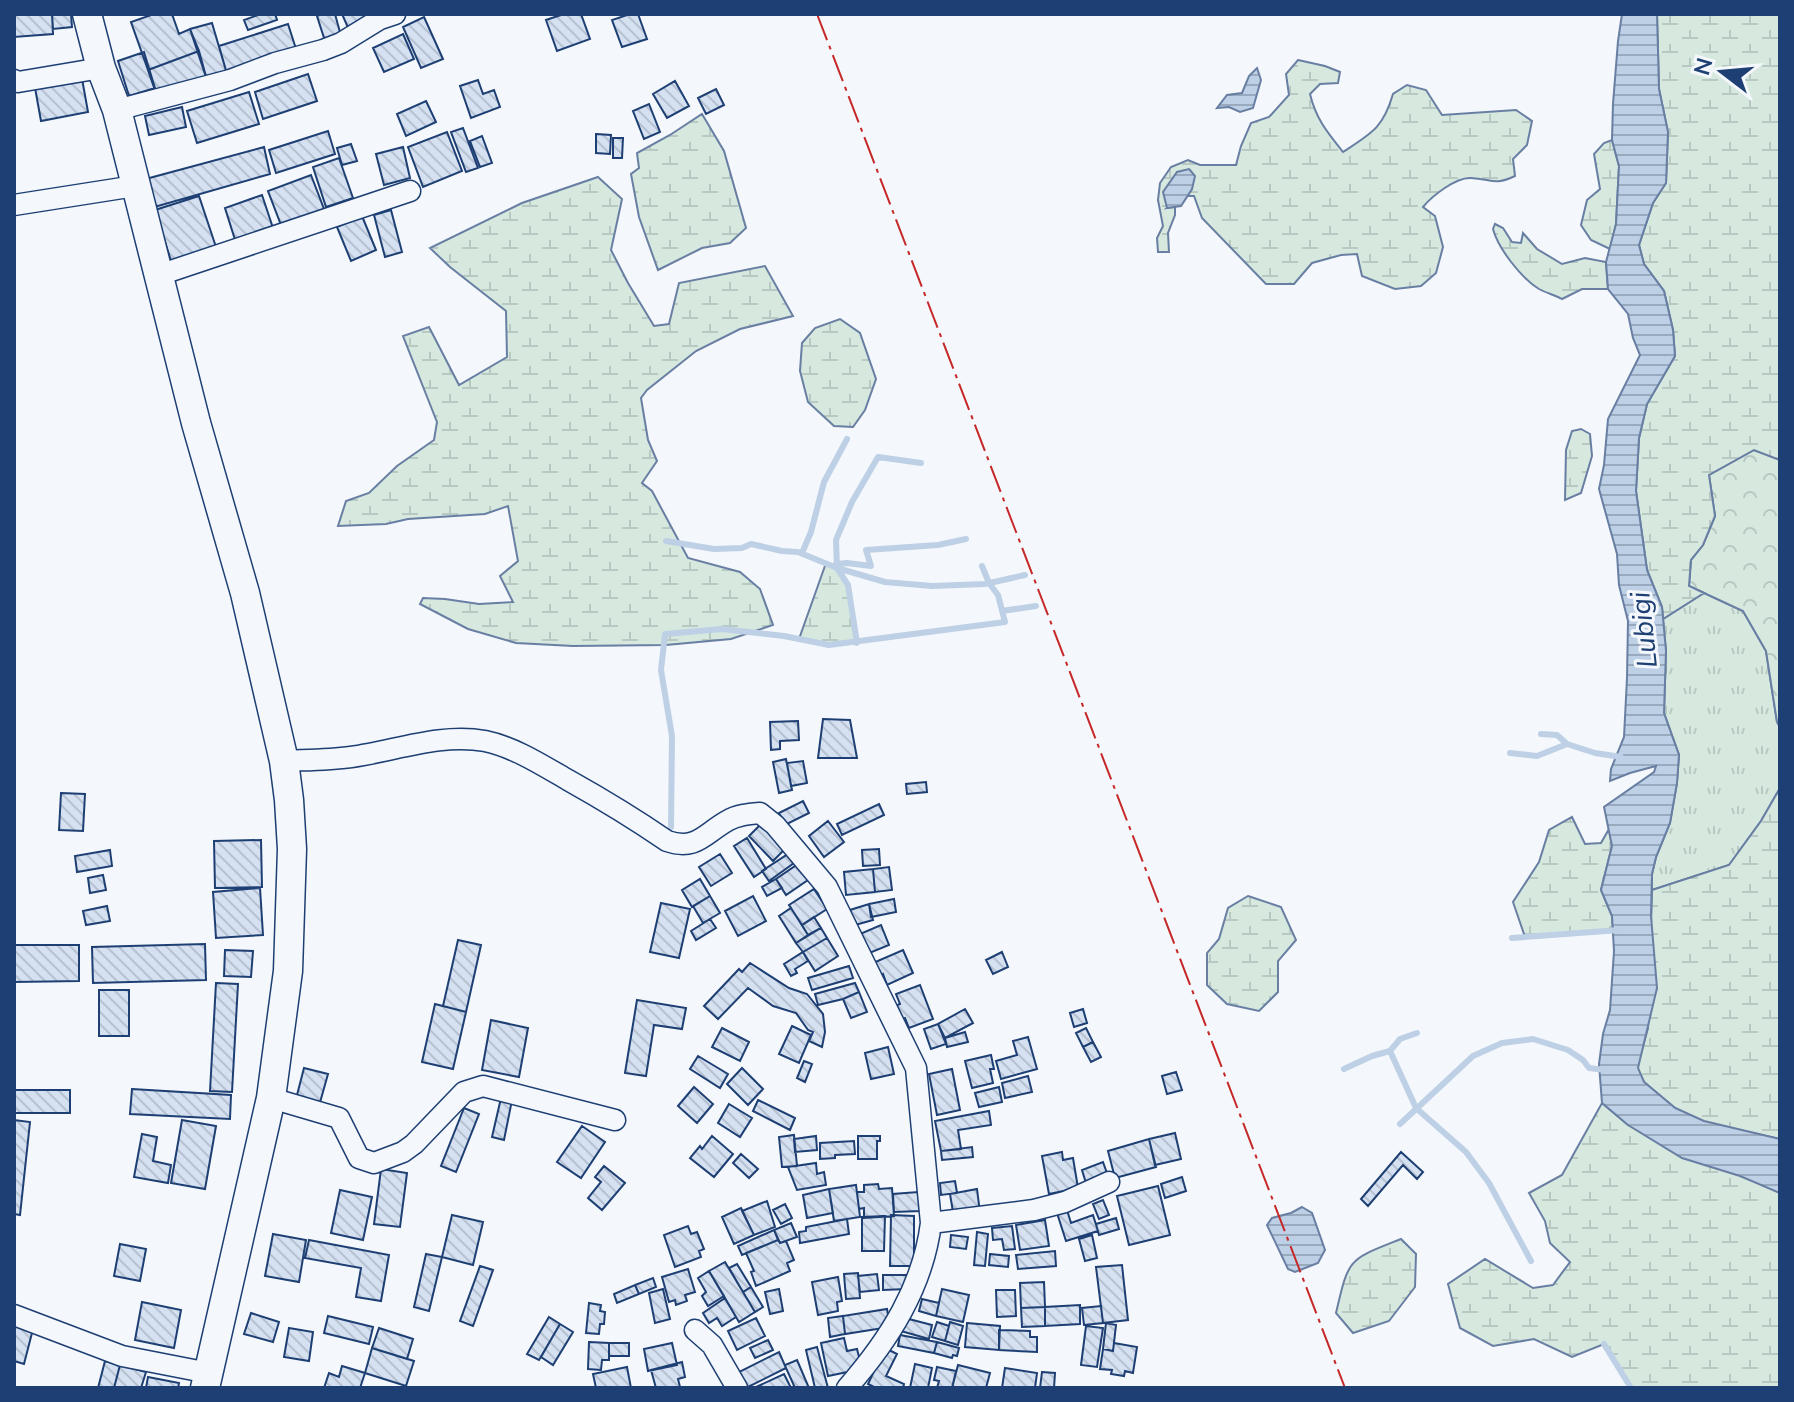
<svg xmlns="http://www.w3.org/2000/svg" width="1794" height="1402" font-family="'Nunito Sans',sans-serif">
  <defs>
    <pattern id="grass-tufts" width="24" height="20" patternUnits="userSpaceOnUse" patternTransform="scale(2)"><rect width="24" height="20" fill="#d7e8df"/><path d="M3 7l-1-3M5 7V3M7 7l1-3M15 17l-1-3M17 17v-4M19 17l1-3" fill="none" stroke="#b8c8c3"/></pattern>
    <pattern id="forest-crowns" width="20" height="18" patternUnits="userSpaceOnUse" patternTransform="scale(2)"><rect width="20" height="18" fill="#d7e8df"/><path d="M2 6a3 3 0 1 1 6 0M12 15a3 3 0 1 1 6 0" fill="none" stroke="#b8c8c3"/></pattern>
    <pattern id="wetland-marsh" width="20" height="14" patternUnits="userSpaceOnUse" patternTransform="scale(2)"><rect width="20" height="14" fill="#d7e8df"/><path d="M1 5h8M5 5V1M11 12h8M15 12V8" fill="none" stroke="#b8c8c3"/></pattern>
    <pattern id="water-rules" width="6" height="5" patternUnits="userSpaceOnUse" patternTransform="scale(2)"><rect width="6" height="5" fill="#bed0e5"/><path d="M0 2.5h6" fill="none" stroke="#9aaabe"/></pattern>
    <pattern id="building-back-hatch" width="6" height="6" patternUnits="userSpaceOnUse" patternTransform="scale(2)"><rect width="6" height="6" fill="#d5e0f0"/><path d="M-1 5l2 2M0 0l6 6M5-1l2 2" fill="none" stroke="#b6c1d1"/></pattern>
  </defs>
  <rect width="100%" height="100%" fill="#f4f7fb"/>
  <path fill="url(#grass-tufts)" stroke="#687fa3" stroke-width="2" d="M1704 593 1743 611 1766 651 1777 722 1780 727V788L1761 821 1729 865 1652 890V874L1656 857 1670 823 1677 783 1679 755 1664 713 1666 651 1663 619Z"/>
  <path fill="url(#forest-crowns)" stroke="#687fa3" stroke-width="2" d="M1754 450 1780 460V727L1777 722 1766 651 1743 611 1689 586 1691 560 1703 545 1715 516 1709 475Z"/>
  <path fill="url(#wetland-marsh)" stroke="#687fa3" stroke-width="2" d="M1657 14H1780V460L1754 450 1709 475 1715 516 1703 545 1691 560 1689 586 1704 593 1663 619 1662 607 1647 570 1636 491 1639 438 1647 404 1675 356 1673 330 1664 291 1644 264 1639 245 1653 203 1666 183 1668 132 1659 89Z
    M1298 60 1325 66 1340 72 1338 83 1320 84 1310 94C1316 119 1327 132 1343 152 1372 133 1383 128 1393 94L1407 85 1426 90 1442 115 1516 110 1532 121 1527 145 1513 159 1515 176C1494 186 1492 179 1471 178 1456 177 1432 196 1423 207L1435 216 1443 247 1436 273 1421 286 1395 289 1362 276 1357 254 1341 255 1312 263 1294 284H1266L1202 218 1194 196H1187L1192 189 1167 208 1175 207V215L1168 233 1169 252H1158L1157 238 1163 226 1158 200 1160 183 1171 167 1188 160 1200 165H1236L1241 146 1251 123 1269 117 1289 95 1286 74Z
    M702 114 724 151 746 228 730 243 702 248 658 270 639 217 631 174 639 168 637 153 670 135Z
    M1612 140 1619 166 1616 224 1610 249 1591 240 1581 225 1587 200 1600 189 1594 154 1604 143Z
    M598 177 622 199 611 250 628 283 654 326 669 324 679 283 765 266 793 316 740 329 696 351 647 390 641 398 648 440 657 461 642 483 652 491 688 558 740 572 760 589 773 625 731 639 666 645 573 646 516 643 468 629 420 604 423 598 445 599 479 604 513 602 500 576 518 561 508 506 485 514 408 519 386 524 338 526 346 501 369 493 397 466 434 440 437 422 403 336 429 327 459 385 507 357 506 311 450 267 430 248 522 203Z
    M1495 224 1503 228 1512 242 1521 243 1523 233 1537 249 1562 264 1585 258 1606 262 1608 289H1582L1562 299C1555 295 1546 293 1539 289 1521 278 1498 248 1493 229Z
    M840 319 860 333 876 379 865 410 853 427 834 426 808 402 800 371 802 343 815 328Z
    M1581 429 1590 434 1592 456 1581 493 1565 500 1566 450 1572 431Z
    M826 563C855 576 853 615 857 643L829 645 799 639Z
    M1780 788V1139L1704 1122 1675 1108 1644 1082 1637 1068 1648 1028 1652 890 1729 865 1761 821Z
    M1572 817 1585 844 1601 843 1609 829 1612 846 1601 890 1612 916 1613 931 1525 937 1513 902 1539 862 1549 830Z
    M1248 896 1281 907 1296 940 1278 961V992L1259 1011 1227 1004 1207 985V953L1219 939 1228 908Z
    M1602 1103 1628 1125 1780 1193V1388H1631L1604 1344 1572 1357 1534 1339 1493 1346 1460 1328 1448 1284 1485 1259 1533 1288 1553 1285 1570 1262 1550 1243 1545 1221 1529 1193 1562 1175Z
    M1401 1239 1416 1254 1415 1287 1389 1321 1353 1333 1336 1313C1349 1257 1348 1260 1401 1239Z"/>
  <path fill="url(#water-rules)" stroke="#687fa3" stroke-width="2" d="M1622 14H1657L1659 89 1668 132 1666 183 1653 203 1639 245 1644 264 1664 291 1673 330 1675 356 1647 404 1639 438 1636 491 1647 570 1662 607 1666 651 1664 713 1679 755 1677 783 1670 823 1656 857 1652 874 1651 916 1657 988 1638 1068 1644 1082 1675 1108 1704 1121 1780 1139V1193L1740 1176 1682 1158 1628 1125 1602 1103 1599 1064 1603 1034 1610 1010 1614 951 1612 916 1601 890 1612 846 1604 807 1654 772 1656 766 1630 773 1610 781 1611 769 1624 737 1627 678 1628 621 1619 585 1617 554 1599 489 1604 465 1608 419 1640 355 1633 338 1628 314 1608 289 1606 262 1616 224 1619 166 1612 140 1613 104 1618 41Z
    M1257 68 1261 80 1253 108 1240 112 1229 107 1217 108 1227 95 1242 93 1249 76Z
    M1189 169 1195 176 1192 189 1181 206 1167 208 1163 192 1177 172Z
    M1302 1207 1312 1213 1325 1250 1318 1263 1295 1272 1288 1269 1267 1225 1272 1218 1291 1213Z"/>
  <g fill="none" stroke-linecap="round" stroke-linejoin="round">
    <path stroke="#bed0e5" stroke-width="6" d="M666 541 714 549 742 548 751 544 782 551 798 552 837 568 885 582 932 586 985 584 1025 575
      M802 553 811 532 824 482 847 439
      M836 564 847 563 871 566 866 550 938 545 966 539
      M1002 611 1036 606
      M857 643 848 585 837 568 836 540 852 502 878 457 921 463
      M1541 734 1557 735 1567 744
      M1510 753 1537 756 1567 744 1595 753 1621 757
      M671 827 672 736 661 670 665 634 722 629 784 636 829 645 1005 622 998 595 989 583 982 566
      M1512 938 1620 930
      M1417 1033 1400 1039 1390 1051 1416 1108 1466 1152 1489 1183 1531 1261
      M1344 1069 1372 1056 1390 1051
      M1400 1124 1473 1056 1502 1043 1533 1039 1568 1050 1583 1060 1589 1068 1605 1070
      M1604 1344 1631 1388"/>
  </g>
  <path fill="url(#building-back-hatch)" stroke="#1d3f73" stroke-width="2" d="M14 14H52L53 34 14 37Z
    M52 14H71L72 27 53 29Z
    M154 14H172L179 34 190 29 199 51 148 70 131 22Z
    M261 14H275L277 20 248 30 244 20Z
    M322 14H335L341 36 325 41 317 16Z
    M342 14H370L349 30Z
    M564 14H581L590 39 557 51 546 20Z
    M630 14H638L647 39 622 47 612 20Z
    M424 17 443 59 421 68 403 27Z
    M212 23 227 74 207 80 190 29Z
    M288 24 297 52 227 74 219 46Z
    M403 34 414 59 384 72 373 48Z
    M199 51 207 80 157 96 148 70Z
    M144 52 155 88 129 96 118 61Z
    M79 62 88 112 41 121 32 71Z
    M308 74 317 101 263 119 255 92Z
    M478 80 483 94 494 90 500 107 471 118 460 86Z
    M675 81 689 106 667 118 653 94Z
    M716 89 724 105 706 114 698 98Z
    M249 92 259 124 197 143 187 111Z
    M426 101 436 122 406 136 397 114Z
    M649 104 660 132 644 139 633 111Z
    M182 107 186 127 149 135 145 116Z
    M463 128 478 168 466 172 451 132Z
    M328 131 335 154 276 173 269 150Z
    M447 132 462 171 423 187 408 147Z
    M596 134 611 135 610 154 596 153Z
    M482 136 492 163 480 167 470 141Z
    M613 138H623L622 158H613Z
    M351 144 357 161 342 165 337 148Z
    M264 147 270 174 151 208 142 180Z
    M403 147 410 178 384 185 376 154Z
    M339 158 353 198 326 207 313 167Z
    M311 175 324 209 281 225 268 191Z
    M262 195 275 234 237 246 225 208Z
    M199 196 216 247 171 261 155 210Z
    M391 210 402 252 385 257 374 215Z
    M362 216 376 250 351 261 337 227Z
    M823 719 850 720 857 758H818Z
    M798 721 799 740 780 741V749L771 750 770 722Z
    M786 759 792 790 779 793 773 762Z
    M803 761 807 783 791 786 787 763Z
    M926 782 927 792 907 794 906 784Z
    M61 793 85 794 83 831 59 830Z
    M803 801 809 813 785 825 779 813Z
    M879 804 884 815 842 835 837 824Z
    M828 821 844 842 824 857 809 836Z
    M761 824 785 849 773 861 749 836Z
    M747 838 766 869 754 877 734 846Z
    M261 840 262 887 215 888 214 841Z
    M879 849 880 865 863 866 862 850Z
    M110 850 112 866 77 872 75 856Z
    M720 854 732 873 711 886 699 867Z
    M788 854 794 863 769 881 762 871Z
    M798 864 808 880 786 895 776 879Z
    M889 867 892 890 875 892 873 869Z
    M873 869 875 892 846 895 844 872Z
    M103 875 106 890 90 893 88 878Z
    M700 879 710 896 692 907 682 890Z
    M776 879 782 888 767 896 762 887Z
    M260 888 263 935 216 938 213 892Z
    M814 889 827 909 802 925 789 905Z
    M710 896 720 913 703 923 693 906Z
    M753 896 766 921 738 936 725 911Z
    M894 899 896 912 871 917 869 904Z
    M661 903 690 909 679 958 650 952Z
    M869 904 873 920 855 925 850 910Z
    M107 906 110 921 86 925 83 911Z
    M791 908 808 935 796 943 779 916Z
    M814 917 821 928 808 935 802 925Z
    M710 919 716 928 696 940 691 931Z
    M881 925 889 945 867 954 860 934Z
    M821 928 827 938 803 952 796 943Z
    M827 938 838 956 815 971 803 952Z
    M458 940 481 945 466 1012 443 1006Z
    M205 944 206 980 93 983 92 947Z
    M14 945H79V981L14 982Z
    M225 950 253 951 251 977 224 976Z
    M903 950 913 973 887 985 883 974 879 976 873 963Z
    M803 952 808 961 795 969 797 973 791 976 784 964Z
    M1002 952 1008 967 993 974 986 960Z
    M750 963 789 988 807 994 823 1014 825 1032 822 1047 809 1041 813 1032 808 1030 796 1013 773 1006 748 988 718 1019 704 1006 739 969 742 972Z
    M849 966 853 978 812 990 808 978Z
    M216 983 238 984 232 1092 210 1091Z
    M855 983 859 992 843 999 818 1005 815 994Z
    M920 985 933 1019 909 1028 905 1018 900 1020 895 1006 900 1004 896 994Z
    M99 990H129V1036H99Z
    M859 992 867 1012 851 1018 843 999Z
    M637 1000 686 1008 682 1029 654 1025 646 1076 625 1073Z
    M435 1004 466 1012 453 1069 422 1062Z
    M965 1009 973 1023 945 1038 938 1024Z
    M1083 1009 1087 1023 1074 1027 1070 1013Z
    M491 1020 528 1028 519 1077 482 1070Z
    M938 1024 946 1044 931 1049 924 1029Z
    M792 1026 811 1035 799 1063 779 1054Z
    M722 1028 749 1042 740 1061 712 1047Z
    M1086 1028 1093 1042 1083 1047 1076 1033Z
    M965 1032 968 1042 947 1047 945 1038Z
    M1028 1037 1037 1069 1001 1079 996 1061 1017 1055 1013 1041Z
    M1093 1042 1101 1057 1091 1062 1083 1047Z
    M888 1047 894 1074 871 1079 865 1053Z
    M991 1055 994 1069H990L993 1083 972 1088 965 1061Z
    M698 1056 728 1074 720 1088 690 1069Z
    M804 1061 812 1064 805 1082 797 1078Z
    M304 1068 328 1074 319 1106 296 1099Z
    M742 1068 763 1089 748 1105 727 1084Z
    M952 1069 960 1110 937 1115 929 1074Z
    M1176 1072 1182 1090 1167 1094 1162 1076Z
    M1028 1076 1032 1092 1005 1098 1002 1083Z
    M694 1087 713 1104 697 1123 678 1106Z
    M999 1087 1002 1102 979 1107 975 1093Z
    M132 1089 231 1095 230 1119 130 1114Z
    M14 1090H70V1113H14Z
    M501 1098 512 1100 504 1140 492 1137Z
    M758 1100 795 1118 790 1130 753 1111Z
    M729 1104 752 1118 740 1137 718 1123Z
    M464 1108 479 1114 456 1172 441 1166Z
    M989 1111 991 1125 958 1130 961 1149 941 1151 935 1121Z
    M14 1120 30 1122 20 1215 14 1214Z
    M182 1120 216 1126 205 1189 171 1183Z
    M582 1126 605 1142 581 1178 557 1162Z
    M1175 1133 1181 1159 1155 1165 1149 1139Z
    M142 1134 157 1137 153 1161 171 1165 168 1183 134 1177Z
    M794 1135 797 1166 782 1167 779 1137Z
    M712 1136 733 1154 714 1177 690 1158 700 1146 702 1149Z
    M816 1136 817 1150 795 1152 794 1139Z
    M858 1136H880V1141H877V1159H858Z
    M1149 1139 1156 1167 1115 1178 1108 1151Z
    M854 1141 855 1154 835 1155V1158L820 1159V1143Z
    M972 1147 973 1157 942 1160 941 1151Z
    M1062 1152 1063 1160 1073 1158 1078 1188 1049 1194 1042 1156Z
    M1401 1152 1423 1172 1417 1179 1403 1165 1368 1206 1361 1199Z
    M741 1154 758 1169 749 1178 733 1163Z
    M1103 1162 1108 1176 1086 1183 1082 1170Z
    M816 1163 817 1174 824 1172 826 1185 797 1190 788 1167Z
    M604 1166 625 1183 602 1210 588 1198 601 1182 595 1177Z
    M381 1169 407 1173 400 1227 374 1224Z
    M1182 1177 1186 1191 1165 1198 1161 1184Z
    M955 1181 957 1193 941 1195 940 1183Z
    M878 1184 879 1189 892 1188 894 1216 864 1218V1208L859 1209 857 1192H864V1185Z
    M856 1185 860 1217 834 1221 829 1189Z
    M1158 1186 1170 1235 1129 1245 1117 1196Z
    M829 1189 833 1213 807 1218 803 1195Z
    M977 1189 980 1213 954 1218 950 1194Z
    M340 1190 372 1197 363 1240 331 1233Z
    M918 1192 920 1211 894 1212 893 1194Z
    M1103 1200 1109 1215 1099 1219 1093 1204Z
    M767 1201 775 1227 754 1235 742 1211Z
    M785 1204 792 1218 781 1224 773 1210Z
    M741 1208 754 1235 734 1244 722 1217Z
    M1067 1210 1071 1223 1093 1215 1098 1231 1066 1241 1057 1213Z
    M452 1215 483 1222 473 1265 442 1257Z
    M891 1215 914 1216V1266H890Z
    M885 1216 884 1251H862V1217Z
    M1116 1218 1119 1229 1099 1235 1096 1224Z
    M847 1219 849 1234 800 1243 799 1232 806 1231V1227Z
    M1045 1220 1049 1246 1020 1250 1016 1225Z
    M791 1223 797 1237 780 1243 774 1230Z
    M688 1226 691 1234 697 1232 704 1249 699 1251 701 1257 675 1267 664 1235Z
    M1012 1226 1015 1249 1004 1250 1002 1239 993 1240 992 1228Z
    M774 1230 778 1240 742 1255 738 1246Z
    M977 1232 988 1234 985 1266 974 1265Z
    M273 1234 306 1240 299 1282 265 1276Z
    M951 1235 968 1237 966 1249 950 1247Z
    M1092 1235 1097 1258 1085 1261 1079 1239Z
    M309 1240 389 1255 381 1301 356 1297 361 1268 305 1258Z
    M778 1240 780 1243 786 1241 794 1260 787 1263 790 1271 756 1286 751 1272 754 1271 746 1253Z
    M120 1244 146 1249 140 1281 114 1276Z
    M1055 1251 1056 1266 1018 1269 1016 1255Z
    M426 1254 442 1257 429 1311 414 1307Z
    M990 1254 1009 1256 1008 1267 989 1265Z
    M725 1262 755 1312 739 1322 709 1271Z
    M737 1264 751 1287 743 1292 729 1268Z
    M1122 1265 1128 1320 1103 1323 1096 1267Z
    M480 1266 493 1270 473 1326 460 1321Z
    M688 1269 695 1292 685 1295 687 1301 676 1305 675 1300 669 1302 662 1277Z
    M709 1271 724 1296 708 1306 702 1296 706 1292 698 1278Z
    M858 1273 860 1298 846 1299 844 1274Z
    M877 1274 879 1290 860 1292 858 1276Z
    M883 1275H907V1289L883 1290Z
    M838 1277 842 1301 837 1302 838 1311 818 1315 812 1282Z
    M653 1278 656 1287 639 1294 635 1285Z
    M1044 1282 1045 1307 1021 1308 1020 1283Z
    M635 1285 639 1294 617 1303 614 1294Z
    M751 1287 763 1307 755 1312 743 1292Z
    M663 1289 670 1319 655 1323 649 1293Z
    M779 1289 783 1311 770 1314 765 1292Z
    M942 1289 969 1295 963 1322 936 1316Z
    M996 1290H1015L1016 1316 997 1317Z
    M725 1298 736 1317 722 1326 717 1318 709 1323 703 1313Z
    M922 1299 939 1303 936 1316 919 1311Z
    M142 1302 181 1310 174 1348 135 1340Z
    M589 1303 601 1305 600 1311 605 1312 604 1324H600L599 1334 586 1333Z
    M1080 1305V1324L1045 1326V1307Z
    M1101 1306 1103 1323 1084 1325 1082 1308Z
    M1045 1307V1326L1022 1327 1021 1308Z
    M887 1309 890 1327 845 1334 843 1316Z
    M251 1313 279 1322 273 1342 244 1334Z
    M328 1316 373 1327 369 1344 324 1333Z
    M843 1316 845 1334 830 1337 828 1318Z
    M549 1317 560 1324 539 1360 527 1354Z
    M756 1318 765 1336 737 1350 728 1331Z
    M905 1318 932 1325 929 1339 901 1331Z
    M937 1322 949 1326 945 1341 932 1337Z
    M950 1322 963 1326 958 1345 945 1341Z
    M967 1323 1000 1326 999 1350 965 1347Z
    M1106 1323 1116 1325 1113 1351 1103 1349Z
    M14 1324 33 1329 24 1364 14 1361Z
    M560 1324 573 1332 553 1365 541 1357Z
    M1086 1326 1103 1328 1097 1367 1081 1365Z
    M289 1328 313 1332 309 1361 284 1357Z
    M379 1328 413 1339 407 1359 372 1348Z
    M999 1330 1030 1331V1337H1037V1352L999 1350Z
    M900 1335 937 1342 934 1353 898 1346Z
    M844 1338 847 1351 857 1349 862 1369 828 1376 821 1343Z
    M768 1340 773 1350 755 1358 750 1348Z
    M589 1342 609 1343V1360H602L601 1370 588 1369Z
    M937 1342 959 1348 957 1356 953 1355 952 1358 934 1353Z
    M609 1343H629V1356H609Z
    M672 1343 677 1365 648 1371 644 1349Z
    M1114 1343 1137 1347 1133 1373 1125 1371 1124 1376 1111 1374 1112 1370 1100 1369 1103 1349 1113 1351Z
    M817 1347 828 1388H815L806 1350Z
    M372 1348 414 1361 406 1386 365 1373Z
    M885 1348 897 1354 886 1376 904 1384 903 1388H876L868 1384Z
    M779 1352 786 1368 746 1388 735 1374Z
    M797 1360 809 1388H795L786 1368 785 1365Z
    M105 1361 120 1365 114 1388H98Z
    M682 1362 685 1377 678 1379 680 1387 656 1388 651 1370Z
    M915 1364 932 1368 928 1388H910Z
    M120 1365 146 1372 141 1388H114Z
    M958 1365 990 1373 986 1388H952Z
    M342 1366 365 1373 360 1388H324L329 1373 339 1377Z
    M627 1367 631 1388H596L593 1374Z
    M937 1367 956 1371 952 1388H937L939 1381 934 1380Z
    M1005 1368 1037 1373 1035 1388H1002Z
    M1042 1372 1055 1373 1054 1388H1040Z
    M784 1374 791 1388H754Z
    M148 1377 179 1383 178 1388H146Z"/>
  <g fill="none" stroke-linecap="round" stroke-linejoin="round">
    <defs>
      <path id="street" d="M14 80 18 82 101 68
        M117 110 230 80 275 63 323 50 341 43 380 19 395 14
        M14 205 135 186
        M159 275 410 191
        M284 761C306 760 329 760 351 757 395 751 440 733 485 741 514 747 542 765 568 780 602 799 635 819 667 841 696 851 704 834 727 821 737 815 748 814 760 813L775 825 827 887 916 1068 931 1223C923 1287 889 1340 847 1388
        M271 1098 339 1118 359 1158 374 1163 403 1152 414 1144 464 1092 483 1086 615 1120
        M931 1223 1034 1210 1065 1202 1109 1182
        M14 1315 122 1356 209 1373
        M695 1330 712 1345 737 1388"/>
      <path id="secondary" d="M87 14 101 68 117 110 196 423 245 593 284 761 289 800 292 849 288 971 271 1098 205 1388"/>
    </defs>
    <use href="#street" stroke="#1d3f73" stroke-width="23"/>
    <use href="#secondary" stroke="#1d3f73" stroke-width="31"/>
    <use href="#street" stroke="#f4f7fb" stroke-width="20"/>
    <use href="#secondary" stroke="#f4f7fb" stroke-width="28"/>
    <path stroke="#c62828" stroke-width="2" stroke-dasharray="28 6 4 6" stroke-linecap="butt" d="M817 14 1345 1388"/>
  </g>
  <g text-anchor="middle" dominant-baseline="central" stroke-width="6" stroke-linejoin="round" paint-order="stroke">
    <g font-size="28" font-style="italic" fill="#1d3f73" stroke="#f4f7fb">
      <text transform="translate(1644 630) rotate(-96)">Lubigi</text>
    </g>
  </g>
  <rect width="1794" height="1402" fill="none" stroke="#1d3f73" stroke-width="32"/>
  <g transform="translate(1722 72) rotate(286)" stroke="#f4f7fb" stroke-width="6" paint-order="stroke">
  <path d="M0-6L14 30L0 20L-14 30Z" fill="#1d3f73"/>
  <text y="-12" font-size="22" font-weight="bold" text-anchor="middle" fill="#1d3f73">N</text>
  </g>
</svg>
